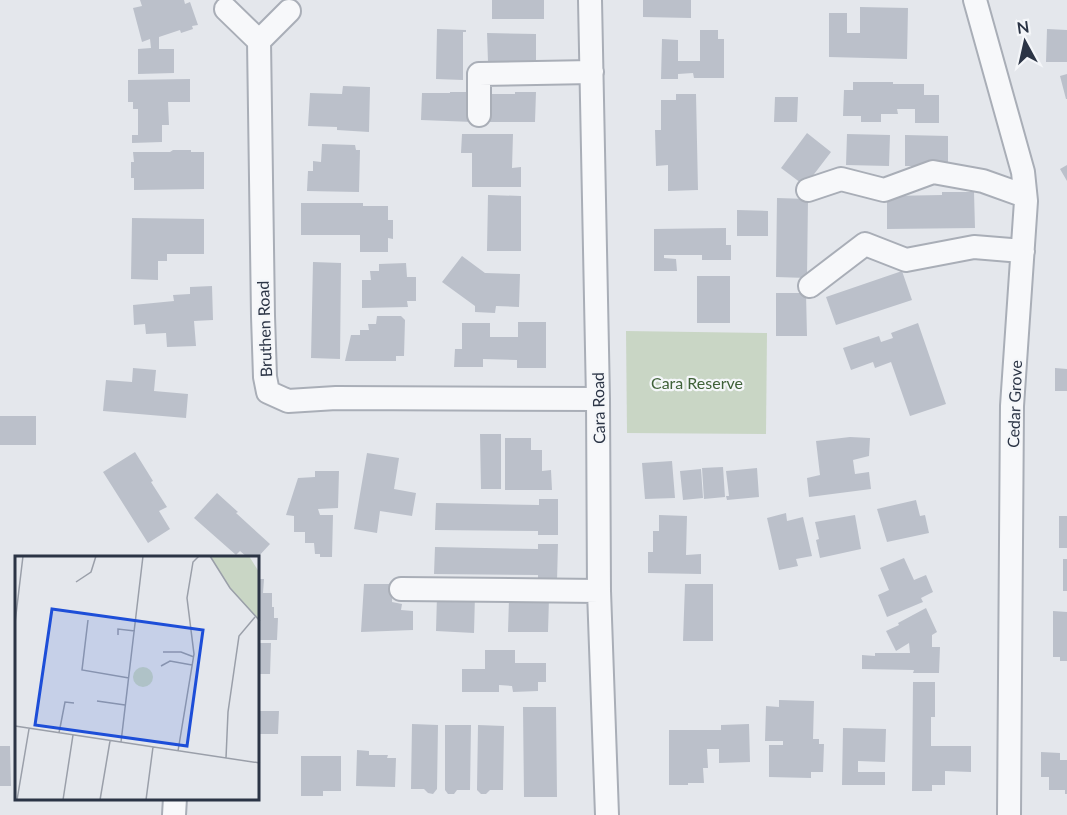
<svg xmlns="http://www.w3.org/2000/svg" width="1067" height="815" font-family="Lato,sans-serif">
  <rect width="100%" height="100%" fill="#e4e7ec"/>
  <path fill="#c9d6c5" d="M626 331 767 333 766 434 627 433Z"/>
  <path fill="#bbc0ca" d="M140 0H184L185 4 190 2 198 25 192 26 193 29 181 33 180 30 159 37V49H174V73L138 74V49L151 48 150 39 142 42 133 8 142 6Z
    M492 0H544V19H492Z
    M643 0H691V18L643 17Z
    M860 7 908 8 907 59 829 57V13H847V33H860Z
    M437 29 466 30V32H463V80L436 79Z
    M1047 29 1067 30V62H1046Z
    M700 30H718V39H724V78H694L693 73 678 74V79H661L662 39 678 40V61H700Z
    M487 33 536 34V63L488 62Z
    M1067 74V99H1066L1060 76Z
    M190 79V102H168L169 125H162V142L132 143V135H138V109H133V102H128V80Z
    M853 82H893V84H924V95H939V123H915V109H897L898 114H881V122H861V116H843L844 90H853Z
    M343 86 370 87 369 132 337 130V127L308 126 310 93 342 94Z
    M450 92H470L473 122 421 120 422 93H450Z
    M515 92H536L535 122H486L487 94H515Z
    M676 94H696L698 190 668 191V165L656 166 655 130H661V100H676Z
    M775 97H798L797 122H774Z
    M807 133 831 152 805 186 781 168Z
    M462 134H513L512 168 521 167V187H472V153H461Z
    M847 134 890 135 889 166 846 165Z
    M905 135 948 136V166H905Z
    M322 144 355 145 356 150H360L359 192 307 191 308 171H313V161L321 162Z
    M173 150H191V152H204V189L134 190V178H131V162H134L133 152H170Z
    M1067 165V181L1060 169Z
    M942 192H974L975 228 887 229V197L889 196 942 195Z
    M488 195 521 196V251H487Z
    M777 198 808 199 807 278 776 277Z
    M301 203H363V206H388V220H393V239L388 238V252H360V235H301Z
    M737 210 768 211V236H737Z
    M132 218 204 219V254H167V261H158V280L131 279Z
    M726 228V245H731V260H702V255H664V258L676 259 677 271H654V229Z
    M462 256 485 273 520 274 519 307 496 306 495 313 475 312V306L442 282Z
    M313 262 341 263 340 359 311 358Z
    M406 263 407 277H416V301H407L408 307 362 308V280H371L370 271H379V264Z
    M902 271 912 300 836 325 826 297Z
    M697 276H730V323H697Z
    M212 286 213 320 194 321 196 346 167 347 166 333 146 334 145 324 134 325 133 305 174 301 173 295 190 294V287Z
    M776 293H806L807 336H776Z
    M377 316H401L405 320 404 356H396V361H345L351 335H360V330H369L368 324H376Z
    M518 322H546V368H517V360L483 359V367H454L455 349H462V323H490V337H518Z
    M918 323 946 404 910 416 891 362 875 368 873 362 851 370 843 348 879 336 881 342 893 338 891 333Z
    M133 368 156 370 154 391 188 394 186 418 103 411 106 380 132 382Z
    M1055 368 1067 369V391H1055Z
    M0 416H36V445H0Z
    M480 434H501V489H481Z
    M850 437 870 438 869 456 853 460 855 474 869 472 871 489 809 497 807 478 820 475 816 441Z
    M505 438H531V450H542V471L551 470 552 490H505Z
    M135 452 153 481 151 482 167 507 159 511 170 529 148 543 103 472Z
    M367 453 399 458 394 489 416 493 412 516 380 511 377 533 354 529Z
    M672 461 675 498 645 499 642 463Z
    M723 467 725 497 704 499 702 468Z
    M757 468 759 497 727 500 726 496H729L726 471Z
    M701 469 703 498 683 500 680 471Z
    M315 471H339L338 508 318 509 320 515H333L332 557H320V554H315L314 543H305V532H294V516L286 515 298 478 315 477Z
    M217 493 238 512 236 513 270 544 258 557H247L240 551 236 555 194 518Z
    M539 499H558V535H538V531L435 530 436 503 539 505Z
    M916 500 920 516 925 515 929 533 887 542 877 509Z
    M786 513 787 521 803 517 812 556 796 559 798 566 779 570 767 518Z
    M659 515 687 516 686 555 701 554V574L648 573V552H653V531H659Z
    M855 515 861 549 820 558 816 540 819 539 815 522Z
    M1059 516H1067V548H1059Z
    M538 544H558L557 581 538 580V575L434 574 435 547 538 549Z
    M904 558 914 580 926 575 933 592 921 598 923 602 887 617 878 595 889 590 880 568Z
    M1063 559H1067V591H1063Z
    M258 579H264L263 593H272V607H274V618H278L277 640H258Z
    M364 584H393L392 602 402 604 401 610 413 611V630L361 632Z
    M685 584H713V641H683Z
    M437 595H475L474 633 436 631Z
    M549 598 548 632H508L509 599Z
    M926 608 937 632 932 635V647H940L939 673H913L914 670 862 669V655L875 656V653H910L909 643 896 651 886 631 899 625 898 623Z
    M1053 611 1067 612V661H1060V657H1053Z
    M258 643H271L270 674H258Z
    M485 650H515V663H546V682H538V691L513 692 512 686 499 685V692H462V669H485Z
    M913 682H935V717H931V746H971V772L945 771V785H932V791H912Z
    M779 700 814 701 813 739H819V744H824L823 772H811V778L769 777V745H783V741H765L766 706 779 707Z
    M523 707H556L557 797H524Z
    M258 711H279L278 734H258Z
    M412 724 438 725 437 789 433 794 428 793 424 789H411Z
    M749 724 750 762 719 763V749H707L708 768H703L704 783H688V785H669V730H721V725Z
    M445 725H471L470 790H457L454 794H448L445 790Z
    M478 725 504 726 503 790H490L486 794H481L477 790Z
    M843 728 886 729 885 762 858 761V772H885V785H842Z
    M0 746H10L11 786H0Z
    M357 750 369 751V755H388L387 758H396L395 787 356 786Z
    M1041 752 1060 753V760H1067V794H1065V790H1049V777H1041Z
    M301 756H341V791H323V796H301Z"/>
  <g fill="none" stroke-linecap="round" stroke-linejoin="round">
    <defs>
      <path id="minor" d="M590 0 598 399 599 591 607 815
        M975 0 1023 172 1026 201 1012 406 1009 815
        M226 9 259 41 289 11
        M259 41 263 316 265 377 268 392 288 401 336 398 598 399
        M479 115V74L592 72
        M808 190 841 179 884 190 933 172 983 181 1025 196
        M810 286 865 244 906 260 974 247 1023 251
        M401 589 599 591
        M174 815 175 798"/>
    </defs>
    <use href="#minor" stroke="#a9aeb7" stroke-width="26"/>
    <use href="#minor" stroke="#f7f8fa" stroke-width="22"/>
  </g>
  <g text-anchor="middle" dominant-baseline="central" stroke-width="4.5" stroke-linejoin="round" paint-order="stroke">
    <g font-size="16" fill="#2b3445" stroke="#f4f6f9">
      <text transform="translate(264 329) rotate(-92)">Bruthen Road</text>
      <text transform="translate(1014 404) rotate(-88)">Cedar Grove</text>
      <text transform="translate(598 408) rotate(-91)">Cara Road</text>
    </g>
    <g font-size="16" fill="#3f6138" stroke="#f4f6f9">
      <text x="697" y="382">Cara Reserve</text>
    </g>
  </g>
  <g transform="translate(15 556)">
    <rect width="244" height="244" fill="#e4e7ec"/>
    <path d="M195 0H234L244 16V65L215 32ZM118 121a10 10 0 1 1 20 0a10 10 0 1 1-20 0Z" fill="#c9d6c5"/>
    <path fill="none" stroke="#9a9fa9" stroke-width="1.5" d="M195 0 215 32 245 65M61 26 76 16 81 0M73 64 67 114 114 122M0 67 8 0M103 79V73L120 75M148 96H166L179 101M146 110 155 105 177 109M82 145 110 149M0 170 245 207M44 177 50 146 59 147M106 186 128 0M163 195 179 98 172 42 178 6 184 0M211 202 213 156 224 80 240 61M2 244 14 173M48 244 58 179M85 244 95 185M131 244 138 191"/>
    <path fill="#1d4ed8" fill-opacity="0.15" stroke="#1d4ed8" stroke-width="3" d="M37 53 188 74 172 190 20 169Z"/>
    <rect width="244" height="244" fill="none" stroke="#2b3445" stroke-width="3"/>
  </g>
  <g transform="translate(1025 42) rotate(352)" stroke="#f4f6f9" stroke-width="4.5" paint-order="stroke">
  <path d="M0-4.5L10 22L0 15L-10 22Z" fill="#2b3445"/>
  <text y="-9" font-size="16" font-weight="bold" text-anchor="middle" fill="#2b3445">N</text>
  </g>
</svg>
